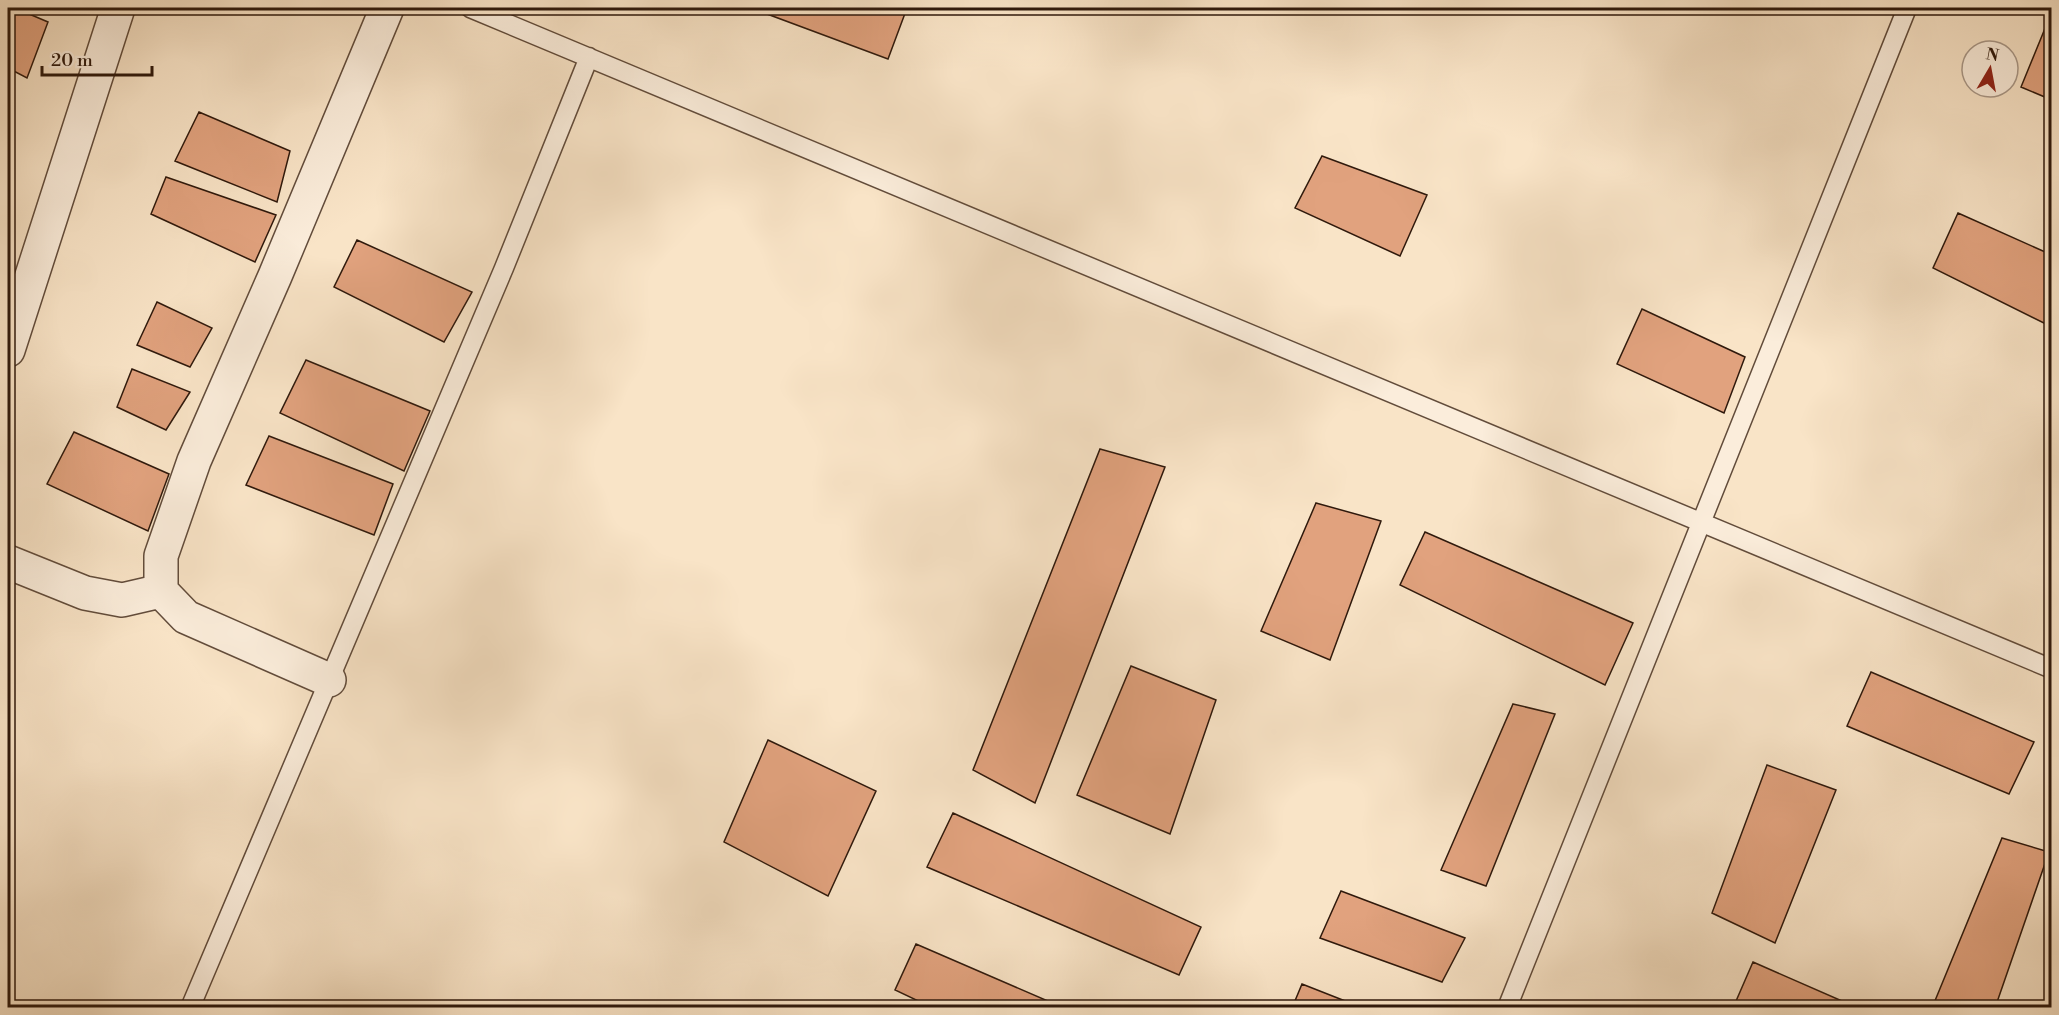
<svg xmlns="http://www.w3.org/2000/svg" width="2059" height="1015" font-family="'Libre Bodoni',serif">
  <rect width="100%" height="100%" fill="#f9e4c7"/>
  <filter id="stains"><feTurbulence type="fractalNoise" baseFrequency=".00333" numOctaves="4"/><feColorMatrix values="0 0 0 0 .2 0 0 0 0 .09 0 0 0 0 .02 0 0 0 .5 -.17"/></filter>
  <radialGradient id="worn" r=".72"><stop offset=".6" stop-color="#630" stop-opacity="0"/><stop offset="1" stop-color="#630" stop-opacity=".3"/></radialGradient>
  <path fill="#e1a27e" stroke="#2f190c" stroke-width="1.5" d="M8 8H15L48 22 27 78 8 68Z
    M751 8H907L888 59Z
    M2046 26 2052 28V100L2021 87Z
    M199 112 290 151 277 202 175 161Z
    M1322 156 1427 195 1400 256 1295 208Z
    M166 177 276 215 255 262 151 214Z
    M1958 213 2052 255V327L1933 268Z
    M357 240 472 292 444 342 334 287Z
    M157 302 212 328 190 367 137 345Z
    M1642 309 1745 357 1724 413 1617 364Z
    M306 360 430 411 404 471 280 413Z
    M132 369 190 392 166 430 117 407Z
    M74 432 169 474 148 531 47 484Z
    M269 436 393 484 374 535 246 485Z
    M1100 449 1165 467 1035 803 973 770Z
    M1316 503 1381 521 1330 660 1261 631Z
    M1425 532 1633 623 1605 685 1400 585Z
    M1131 666 1216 700 1170 834 1077 795Z
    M1871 672 2034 742 2009 794 1847 726Z
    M1513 704 1555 714 1486 886 1441 870Z
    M768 740 876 791 828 896 724 842Z
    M1767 765 1836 790 1775 943 1712 913Z
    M953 813 1201 927 1179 975 927 867Z
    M2002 838 2049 852 1995 1008H1932Z
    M1341 891 1465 938 1442 982 1320 938Z
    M916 944 1064 1008H933L895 990Z
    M1753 962 1858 1008H1733Z
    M1302 984 1363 1008H1292Z"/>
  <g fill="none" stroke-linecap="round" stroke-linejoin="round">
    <defs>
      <path id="lane" d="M470 8 2052 669
        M190 1008 504 268 589 57
        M1507 1008 1907 8"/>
      <path id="street" d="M8 350 118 8
        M8 562 85 593 122 600 161 591
        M329 680 186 617 161 591V556L194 461 275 276 387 8"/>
    </defs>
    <use href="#lane" stroke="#624c3b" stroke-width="21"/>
    <use href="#street" stroke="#624c3b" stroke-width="36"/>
    <use href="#lane" stroke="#fbeddb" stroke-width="18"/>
    <use href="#street" stroke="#fbeddb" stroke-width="33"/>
  </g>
  <rect width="2059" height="1015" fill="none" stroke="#f9e4c7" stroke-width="30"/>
  <rect x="9" y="9" width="2041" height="997" fill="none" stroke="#2f190c" stroke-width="3"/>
  <rect x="15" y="15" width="2029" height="985" fill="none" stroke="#2f190c" stroke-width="1.5"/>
  <g transform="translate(1990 69) rotate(10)"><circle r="28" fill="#fbeddb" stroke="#a99888" stroke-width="1.5"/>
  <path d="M0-4.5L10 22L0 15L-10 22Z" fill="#8f2418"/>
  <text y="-9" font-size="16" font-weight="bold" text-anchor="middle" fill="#2f190c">N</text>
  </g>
  <path d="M42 66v9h110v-9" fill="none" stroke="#2f190c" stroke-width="3"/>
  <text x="51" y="66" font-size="18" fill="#2f190c" stroke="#fbeddb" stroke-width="4.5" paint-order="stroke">20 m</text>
  <rect width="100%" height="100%" filter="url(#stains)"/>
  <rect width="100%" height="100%" fill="url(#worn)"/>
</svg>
